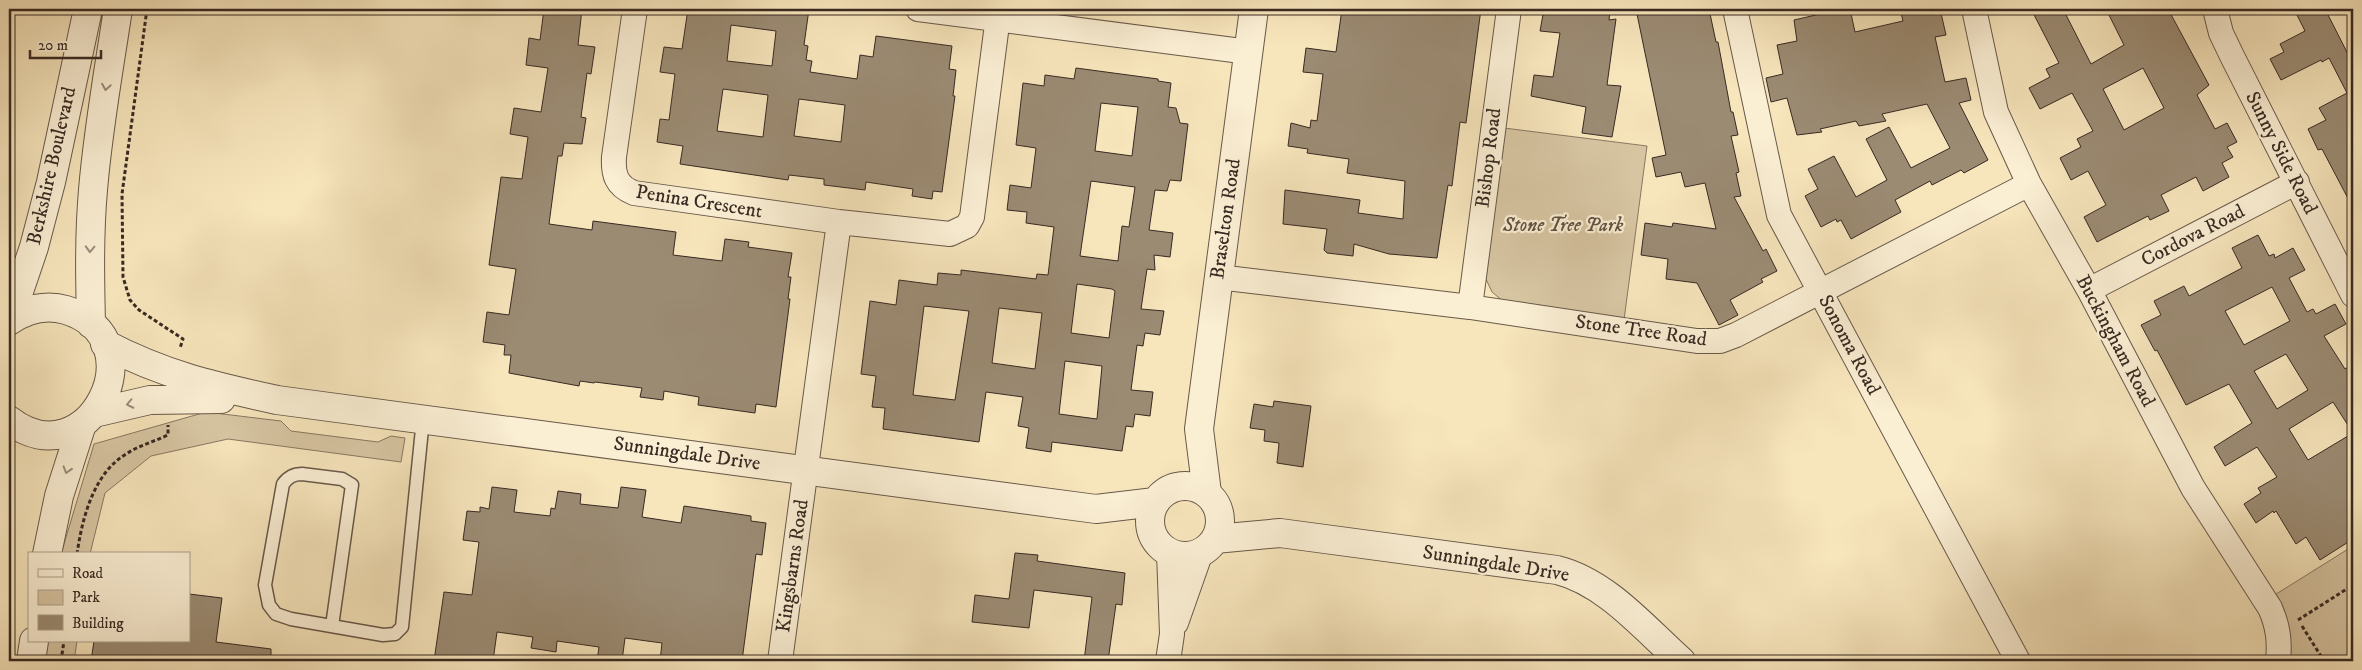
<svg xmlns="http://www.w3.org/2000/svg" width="2362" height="670" font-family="'IM FELL DW Pica',serif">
  <rect width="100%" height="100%" fill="#f7e5bc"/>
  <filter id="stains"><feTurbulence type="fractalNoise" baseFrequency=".004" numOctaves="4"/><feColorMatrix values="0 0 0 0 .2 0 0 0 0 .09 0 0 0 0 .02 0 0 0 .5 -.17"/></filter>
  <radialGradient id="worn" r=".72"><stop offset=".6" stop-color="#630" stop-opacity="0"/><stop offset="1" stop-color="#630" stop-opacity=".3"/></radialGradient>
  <path fill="#d7c5a2" stroke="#887862" d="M1504 128 1647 146 1624 320 1504 302 1492 292 1485 277Z
    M206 412 281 421 291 431 378 442 391 436 405 438 401 462 228 439 151 456 105 493 90 554H61L94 444Z
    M2353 546V661H2288L2273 596Z
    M48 641H77L74 661H45Z"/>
  <path fill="#9b8b73" stroke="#382a23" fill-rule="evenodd" d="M544 9H582L578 45 595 47 591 74 587 73 581 117 586 118 582 144 564 143 562 156H558L549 224 592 230 593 221 676 232 673 255 722 261 725 239 749 242 748 247 792 253 788 277H791L788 299H790L776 407 756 404 755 413 698 405 699 397 664 391 663 400 640 397 642 388 595 382 594 383 580 381 579 386 509 373 511 355H504L505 345 483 342 487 312 509 315 516 269 489 265 501 177 522 179 528 137 510 134 514 108 541 112 548 68 526 65 529 38 540 40Z
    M688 9H809L804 45 808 46 806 60 812 61 810 72 857 79 860 55 873 57 876 36 952 46 949 69 956 70 953 96H955L942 192 933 191 932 199 912 196 913 189 866 182 865 190 824 185V179L789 175 788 180 680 164 683 146 657 142 660 119 669 120 675 74 660 72 664 47 682 49ZM731 25 776 31 772 66 727 61ZM723 89 768 95 763 137 717 131ZM799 99 845 105 841 142 794 136Z
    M1342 9H1481L1466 123 1460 122 1452 186 1448 185 1437 258 1389 254 1354 244 1353 256 1327 253 1324 250 1327 229 1283 224 1285 190 1360 200 1358 213 1403 219 1405 181 1347 173 1349 159 1307 153 1308 149 1288 146 1291 123 1310 128 1311 120 1317 121 1323 74 1303 72 1306 48 1336 52Z
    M1544 9 1610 11 1609 20 1616 19 1607 85 1621 86 1612 137 1582 133 1586 107 1531 96 1534 75 1553 77 1560 33 1540 31Z
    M1665 9H1709L1716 42H1718L1731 112H1733L1738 135 1731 136 1739 172 1736 173 1741 196 1734 197 1763 251 1766 249 1777 271 1761 279 1763 282 1730 300 1738 315 1719 325 1697 283 1666 279 1668 259 1641 255 1645 223 1672 227 1673 223 1716 229 1705 183 1685 187 1681 172 1656 177 1652 158 1666 155 1637 14Z
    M1842 9H1850L1855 32 1903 21 1900 9H1931L1932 15 1941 13 1946 35 1935 37 1945 82 1966 78 1971 100 1959 103 1988 160 1964 173 1961 170 1932 185 1930 181 1895 200 1901 212 1851 239 1841 220 1837 222 1836 219 1821 227 1805 196 1818 189 1808 169 1834 156 1856 197 1887 180 1866 139 1889 127 1911 168 1950 148 1927 104 1882 114 1886 121 1859 126 1856 121 1820 129 1822 132 1797 135 1787 98 1771 102 1766 78 1783 74 1777 45 1797 41 1794 20Z
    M2031 9H2063L2091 64 2124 45 2106 9H2168L2209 85 2197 95 2215 129 2227 123 2237 142 2227 147 2233 157 2222 163 2229 177 2203 191 2196 177 2161 195 2169 211 2150 220 2148 216 2097 242 2084 217 2106 205 2088 171 2071 180 2060 158 2081 147 2077 139 2093 131 2072 93 2040 109 2029 88 2050 77 2046 69 2059 63ZM2143 68 2164 108 2124 130 2103 89Z
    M2294 9H2325L2353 64V208L2322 149 2318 150 2308 129 2326 120 2319 108 2347 93 2329 58 2322 62 2321 60 2281 80 2270 59 2284 52 2280 44 2305 31Z
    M1076 68 1158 79V81L1171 83 1168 107 1176 108 1180 123 1188 124 1181 181 1170 180 1167 191 1155 190 1149 230 1173 233 1170 257 1154 255 1155 270 1147 269 1141 309 1164 311 1160 335 1145 333 1143 346 1137 345 1131 390 1153 392 1150 416 1135 414 1133 427 1126 426 1122 451 1052 442 1051 452 1026 448 1029 428 1018 426 1023 397 986 392 979 442 883 429 885 408 872 407 876 376 861 374 870 301 896 305 899 280 937 285 938 273 961 275V270L1036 279 1037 274 1048 275 1054 227 1026 223 1027 212 1007 210 1010 185 1031 188 1036 148 1016 145 1023 83 1044 86 1045 75 1074 79ZM1101 103 1138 107 1132 156 1095 151ZM1091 181 1135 187 1129 227 1122 226 1118 261 1080 256ZM1077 284 1112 289 1115 291 1109 338 1071 333ZM924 306 969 311 955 400 913 395ZM999 308 1042 313 1035 369 992 363ZM1065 361 1102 366 1097 419 1059 414Z
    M2258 235 2269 256 2274 254 2275 258 2293 248 2305 270 2289 278 2307 312 2313 309 2316 314 2335 304 2346 324 2324 336 2345 369 2353 364V539L2320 560 2306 537 2296 544 2276 511 2274 513 2273 511 2256 523 2244 504 2261 493 2258 488 2277 477 2257 447 2225 466 2214 447 2252 423 2229 384 2186 405 2157 350 2155 351 2141 325 2161 315 2154 301 2184 286 2189 296 2242 268 2232 248ZM2272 287 2290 321 2244 345 2225 311ZM2286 354 2308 390 2277 409 2254 371ZM2333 402 2353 433 2308 460 2289 429Z
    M1274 401 1311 406 1303 467 1277 463 1279 443 1264 441 1265 430 1250 428 1254 404 1273 407Z
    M492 487 517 490 514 512 550 516 551 508 555 509 558 491 581 494 580 504 618 508 621 487 646 490 642 517 681 523 684 506 751 516V521L766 523 762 555 756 554 742 661H660L662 643 625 638 622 661H597L599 647 557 641 556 652 531 648 533 637 497 632 493 661H434L444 592 472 595 479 542 463 540 467 511 480 512V507L489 509Z
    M1015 553 1038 555 1037 561 1125 573 1122 605 1116 604 1108 661H1084L1092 597 1034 590 1029 628 972 622 975 595 1009 599Z
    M189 594 222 598 216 642 271 649V661H91L94 641H189Z"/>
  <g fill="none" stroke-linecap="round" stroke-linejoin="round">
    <defs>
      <path id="service" d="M332 626 352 485 342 479 302 474C293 474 288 477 283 484L265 585 269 605 276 614 291 619 383 635 395 634 402 627 423 419"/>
      <path id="minor" d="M635 9 614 157C613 174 616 186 634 193L839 222 950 234 967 226 972 217 999 9
        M918 9 1249 52
        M1735 9 1779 215 2018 661
        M1974 9 1996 112 2029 184 2089 290 2193 488 2270 608C2278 626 2280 641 2278 661
        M2215 9 2221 33 2232 56 2353 295
        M1218 277 1470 307 1697 341H1720L1736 335 2029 184
        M2089 290 2297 182
        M1470 307 1509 9
        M1176 623 1201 552
        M780 661 839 222
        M1168 661 1172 634 1169 552"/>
      <path id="tertiary" d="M9 321 34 247 51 182 88 9
        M9 321C26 309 46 304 66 310 160 339 88 482 9 420
        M91 324C90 280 89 235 93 190 98 129 109 69 118 9
        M105 344C164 375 213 386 277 400L1096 509 1155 502
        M94 413 150 400 221 399
        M1150 521a35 35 0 1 1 70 0a35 35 0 1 1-70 0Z
        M1207 493 1199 429 1254 9
        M1215 539 1280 533 1557 570C1606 582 1645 629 1681 661
        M47 554 59 496 82 424
        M31 661 34 641"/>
    </defs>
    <use href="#service" stroke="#685949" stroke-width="15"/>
    <use href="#minor" stroke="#685949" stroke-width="26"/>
    <use href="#tertiary" stroke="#685949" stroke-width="30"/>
    <path stroke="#382a23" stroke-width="3" stroke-dasharray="4 2.5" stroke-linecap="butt" d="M147 9 122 194 123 277 130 300 139 310 183 339 180 348
      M77 554C82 519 93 476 123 456 137 446 153 442 168 435V425
      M2298 620 2353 585
      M2302 626 2324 661
      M61 661 64 641"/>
    <use href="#service" stroke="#faeed3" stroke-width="12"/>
    <use href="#minor" stroke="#faeed3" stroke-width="24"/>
    <use href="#tertiary" stroke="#faeed3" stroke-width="28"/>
  </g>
  <defs><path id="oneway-chevron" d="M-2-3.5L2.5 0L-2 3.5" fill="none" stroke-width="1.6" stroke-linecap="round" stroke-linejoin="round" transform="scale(1.25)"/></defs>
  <g stroke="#998c7b">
    <use href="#oneway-chevron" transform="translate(106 87) rotate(99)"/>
    <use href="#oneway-chevron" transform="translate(90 249) rotate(92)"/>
    <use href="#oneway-chevron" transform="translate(130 404) rotate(168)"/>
    <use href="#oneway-chevron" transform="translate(67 470) rotate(107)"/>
  </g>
  <g text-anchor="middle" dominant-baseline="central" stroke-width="4.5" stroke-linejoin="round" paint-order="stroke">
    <g font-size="20" fill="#382a23" stroke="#faeed3">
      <text transform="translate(2281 153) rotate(63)">Sunny Side Road</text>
      <text transform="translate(1489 158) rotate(-83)">Bishop Road</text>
      <text transform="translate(52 166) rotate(-77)">Berkshire Boulevard</text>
      <text transform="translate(699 202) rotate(9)">Penina Crescent</text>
      <text transform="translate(1226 219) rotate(-82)">Braselton Road</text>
      <text transform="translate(2193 236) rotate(-27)">Cordova Road</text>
      <text transform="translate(1641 331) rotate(8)">Stone Tree Road</text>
      <text transform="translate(2115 341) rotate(62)">Buckingham Road</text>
      <text transform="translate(1849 345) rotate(62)">Sonoma Road</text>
      <text transform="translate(687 454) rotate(8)">Sunningdale Drive</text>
      <text transform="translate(1496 564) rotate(9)">Sunningdale Drive</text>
      <text transform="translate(793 566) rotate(-82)">Kingsbarns Road</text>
    </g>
    <g font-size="20" font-style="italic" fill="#605143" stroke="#faeed3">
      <text x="1563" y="225">Stone Tree Park</text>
    </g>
  </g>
  <rect width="2362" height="670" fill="none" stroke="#f7e5bc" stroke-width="30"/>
  <rect x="10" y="10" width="2342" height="650" fill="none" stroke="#382a23" stroke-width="2.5"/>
  <rect x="15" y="15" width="2332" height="640" fill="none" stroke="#382a23"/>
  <rect x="28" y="552" width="162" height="90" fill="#faeed3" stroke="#aca08d"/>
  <rect x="38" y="569" width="25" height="8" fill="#faeed3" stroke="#aca08d"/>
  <text x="72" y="578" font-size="15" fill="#382a23">Road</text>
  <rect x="38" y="590" width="25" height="15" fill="#d7c5a2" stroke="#aca08d"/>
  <text x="72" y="602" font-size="15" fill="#382a23">Park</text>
  <rect x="38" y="615" width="25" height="15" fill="#9b8b73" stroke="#aca08d"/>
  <text x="72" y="628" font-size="15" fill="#382a23">Building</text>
  <path d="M30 50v8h71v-8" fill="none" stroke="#382a23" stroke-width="2.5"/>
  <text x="38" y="50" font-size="15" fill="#382a23" stroke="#faeed3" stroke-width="4" paint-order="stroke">20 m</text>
  <rect width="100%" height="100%" filter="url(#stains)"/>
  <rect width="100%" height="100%" fill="url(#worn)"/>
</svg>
